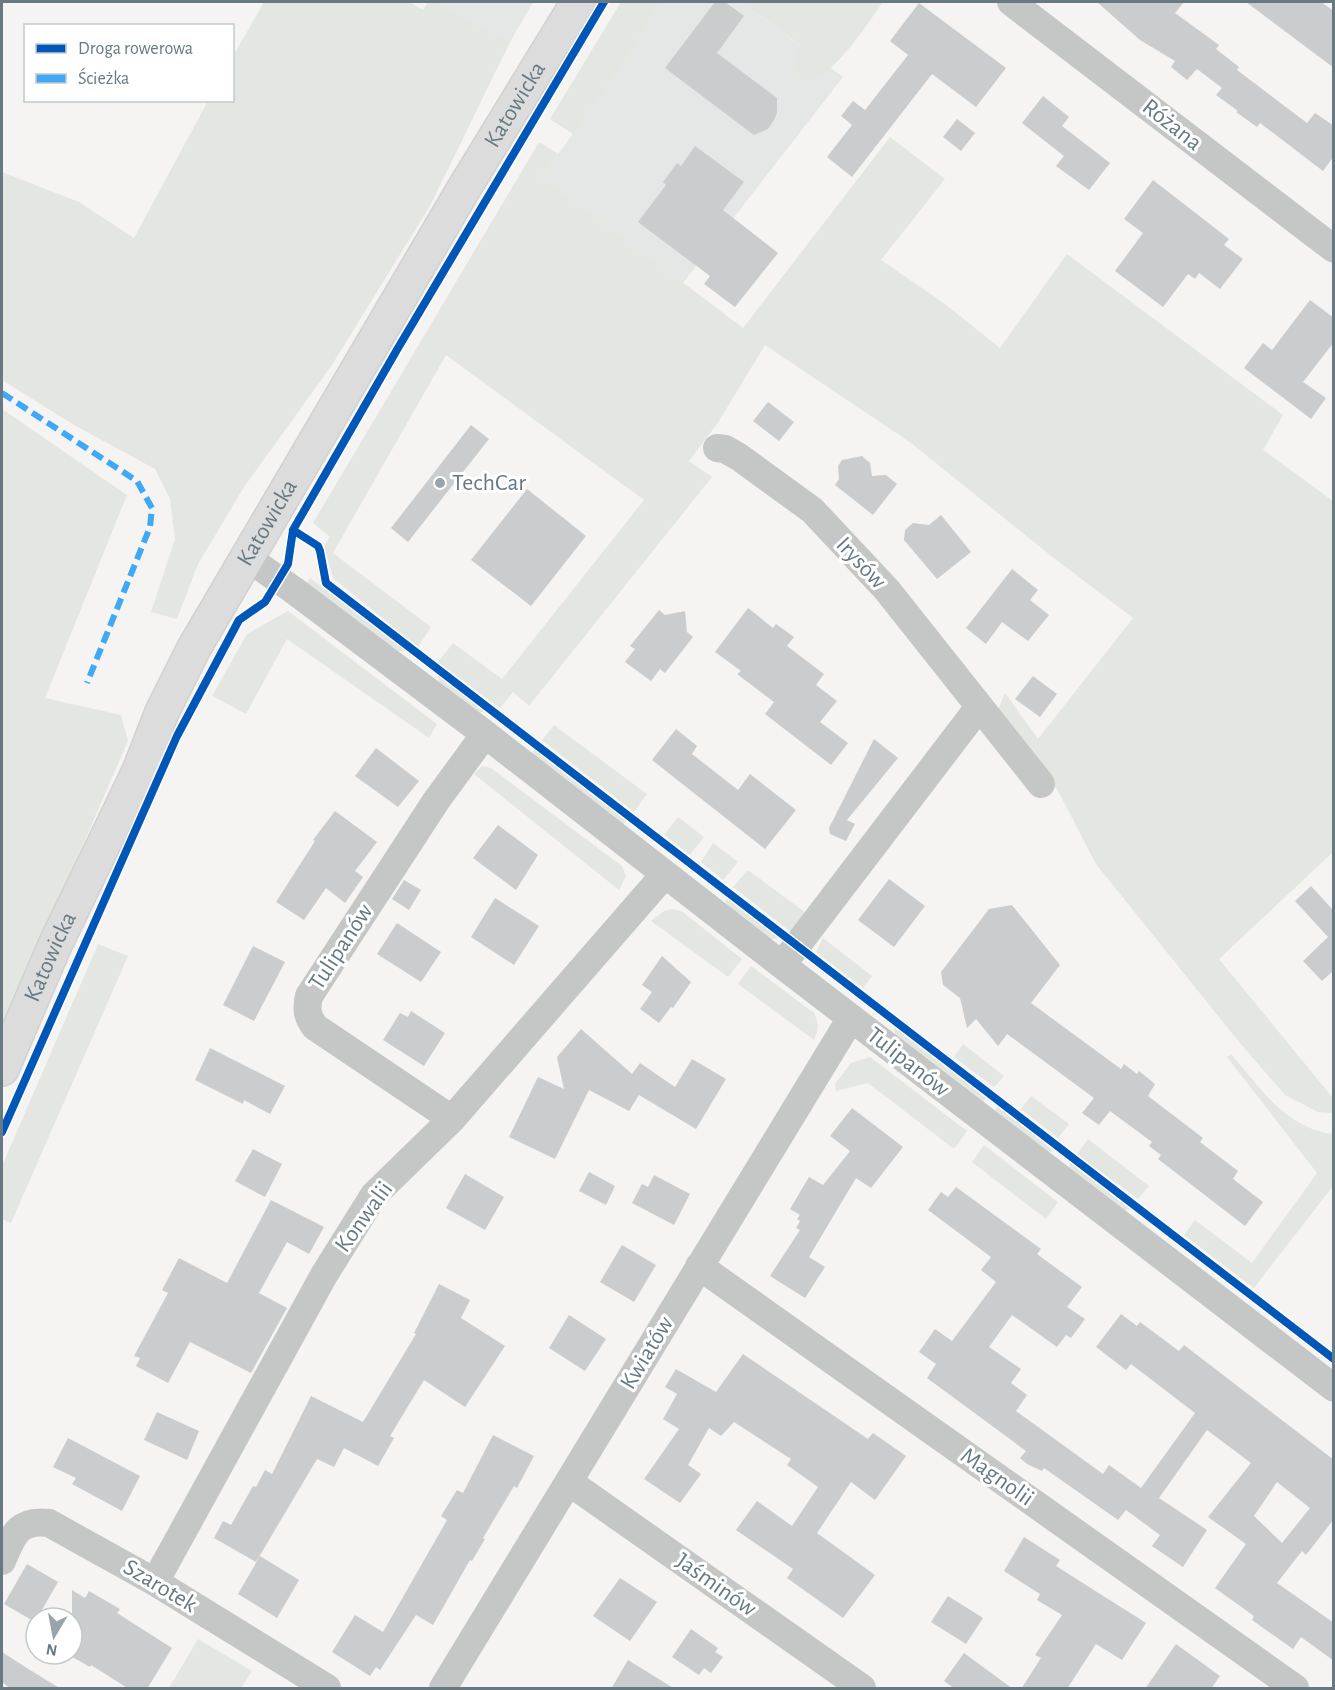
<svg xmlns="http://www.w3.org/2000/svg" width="1335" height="1690" font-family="'Alegreya Sans',sans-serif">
  <rect width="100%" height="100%" fill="#f5f4f3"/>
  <path fill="#e5e6e6" d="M438 2H533L510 42Z
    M661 2H741L843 77 683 283 542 176 621 68Z"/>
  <path fill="#e4e6e1" d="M264 2H409L423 10 428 2H438L510 42 431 204 332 365 244 487 198 564 177 619 151 612 175 539 170 499 155 469 74 425 2 380V172L79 202 134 238 208 101 232 100 233 56Z
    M621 2H661L621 68 573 134 550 119Z
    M741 2H883C870 19 816 108 793 73L800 45Z
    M890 137 945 179 881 260 945 304 1000 348 1067 254 1283 415 1263 450 1333 501V852L1219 959 1333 1098V1113L1318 1112 1285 1095 1239 1042 1096 864 1057 789 997 712 1005 693 1038 739 1133 618 1050 555 911 443 765 345 717 424 689 461 712 477 529 706 513 692 500 708 438 662 453 643 502 679 644 500 446 355 333 553 431 627 418 647 333 578 324 546 330 537 313 523 539 142 558 154 542 176 743 328Z
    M2 409 127 495 45 698 121 715 128 741 2 1031Z
    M310 578 407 651H398L305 584Z
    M288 611 437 724 429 738 287 639 246 714 212 696 247 634Z
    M436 673 484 712H477L441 687Z
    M554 725 647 794 634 812 542 740Z
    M535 749 627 819 623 825 531 755Z
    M482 766 491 768 622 866 626 876 619 890 474 774Z
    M678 817 704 837 690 855 664 835Z
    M713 843 738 862 723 880 701 862Z
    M748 870 806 913 791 932 733 887Z
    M727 898 782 938 771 939 725 906Z
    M673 909 683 912 742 959 728 977 651 921 664 911Z
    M823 938 872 976 863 988 816 952Z
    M98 944 128 956 11 1223 2 1219V1166Z
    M751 966 814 1013C819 1024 819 1029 814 1040L738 984Z
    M896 1027 987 1097 982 1104 896 1036 894 1029Z
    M963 1044 1004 1076 994 1087 954 1057Z
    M1231 1054C1261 1088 1285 1128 1333 1134V1186L1254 1288 1184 1235 1195 1220 1252 1263 1317 1173 1227 1057Z
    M870 1057 967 1131 954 1149 868 1083 836 1091 835 1084 851 1063Z
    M1031 1096 1069 1124 1058 1138 1021 1109Z
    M997 1106 1056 1149 1048 1153 995 1112Z
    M1088 1139 1149 1186 1138 1199 1077 1154Z
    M984 1145 1058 1202 1046 1219 972 1162Z
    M1071 1161 1132 1208 1123 1211 1068 1169Z
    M198 1639 252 1671 241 1688H169Z"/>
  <path fill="#cbcccd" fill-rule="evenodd" d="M715 2H725L744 16 717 53 777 98V113L774 120 768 129 754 135 665 68Z
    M1097 2H1184L1175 13 1219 45 1216 49 1239 67 1237 70 1307 123 1315 113 1334 126V156L1323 171 1260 123 1257 127 1236 112 1238 111 1216 95 1222 88 1197 69 1187 80 1171 67 1175 61 1140 40Z
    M1246 2H1321L1334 11V68Z
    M919 3 1006 68 976 107 932 74 852 177 827 157 852 125 841 116 853 101 865 110 908 55 890 41Z
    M1043 96 1069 117 1062 126 1110 163 1089 190 1056 166 1064 156 1022 123Z
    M957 119 975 133 961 151 943 137Z
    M695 146 744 182 723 210 778 253 735 307 704 284 710 276 638 222 666 185 663 182 677 163 681 166Z
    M1153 180 1229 239 1224 245 1243 259 1220 289 1199 273 1195 279 1188 274 1163 307 1115 271 1143 233 1124 219Z
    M1310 300 1334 318V342L1303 382 1326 398 1311 419 1244 368 1263 343 1272 350Z
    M768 402 794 422 779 441 753 421Z
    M471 425 489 439 408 542 391 528Z
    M862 456 870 463 872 476 886 475 897 484 873 515 835 485 839 479 838 466 842 460Z
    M527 489 586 536 531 606 471 560Z
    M941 515 971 552 937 579 904 540 905 530 913 523 929 525Z
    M1012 569 1038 590 1030 600 1049 615 1028 641 1002 622 986 644 966 628Z
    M748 608 773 628 776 624 794 637 787 646 824 674 816 685 837 701 820 722 848 743 831 765 765 714 774 702 737 674 741 671 715 652Z
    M659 610 665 615 685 611 687 632 693 637 665 673 660 669 651 681 625 662 635 649 630 646Z
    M1033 676 1057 694 1040 717 1015 699Z
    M676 729 697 746 692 754 738 790 750 774 796 810 765 849 652 760Z
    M874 739 898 758 847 820 855 824 846 841 830 834 829 828Z
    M376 748 419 781 398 807 355 776Z
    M335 811 377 842 355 871 363 877 345 903 326 888 304 920 276 902 315 841 313 840Z
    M498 825 538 855 516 890 473 858Z
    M889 879 925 906 894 947 858 920Z
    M404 880 421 890 409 910 392 899Z
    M1311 886 1334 911V970L1322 981 1303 961 1328 937 1295 901Z
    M495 898 539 926 514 965 471 937Z
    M1012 905 1060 965 1031 1003 1121 1069 1124 1064 1137 1074 1139 1071 1155 1084 1148 1096 1203 1138 1200 1142 1238 1171 1233 1179 1263 1202 1245 1226 1158 1159 1161 1155 1149 1146 1152 1142 1110 1111 1099 1125 1082 1113 1094 1098 1007 1034 998 1046 976 1019 967 1028 960 998 943 985 941 972 989 909Z
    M397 923 441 952 421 982 377 954Z
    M253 946 285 962 254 1021 223 1005Z
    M662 956 691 982 673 1008 671 1007 659 1023 640 1009 652 992 642 985Z
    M411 1011 445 1033 424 1066 383 1040 400 1013 408 1017Z
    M581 1029 632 1074 640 1063 675 1087 692 1059 726 1079 696 1129 639 1095 629 1111 589 1090 555 1159 509 1137 538 1077 564 1089 557 1057Z
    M210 1048 285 1086 270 1114 244 1100 243 1104 195 1080Z
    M852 1108 903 1147 871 1188 856 1178 809 1257 825 1267 805 1298 770 1276 800 1230 796 1228 800 1221 797 1219 800 1215 790 1209 809 1177 823 1185 850 1151 830 1136Z
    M253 1149 282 1164 265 1197 235 1181Z
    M589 1172 615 1186 606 1205 579 1191Z
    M465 1174 504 1197 485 1230 446 1208Z
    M654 1175 690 1194 674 1225 632 1203 642 1184 648 1187Z
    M956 1187 1041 1249 1037 1254 1082 1287 1067 1307 1085 1319 1071 1338 1066 1335 1057 1347 1012 1315 989 1347 1021 1369 1011 1383 1027 1395 1016 1411 1103 1474 1109 1465 1141 1488 1195 1413 1131 1364 1126 1370 1096 1347 1121 1314 1137 1326 1140 1322 1179 1351 1184 1345 1334 1460V1519L1306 1555 1302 1551 1277 1583 1334 1623V1661L1301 1637 1293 1649 1252 1620 1254 1616 1215 1588 1246 1544 1208 1517 1251 1463 1207 1430 1159 1498 1207 1530 1183 1567 1152 1546 1160 1535 1126 1510 1118 1520 1044 1468 1042 1471 1027 1464 1020 1458 1026 1451 927 1378 936 1364 919 1352 935 1329 952 1341 996 1282 981 1270 991 1257 928 1210 941 1192 948 1197ZM1277 1482 1310 1508 1282 1543 1254 1516Z
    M271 1200 324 1227 309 1254 287 1242 259 1293 287 1308 251 1373 190 1342 168 1383 136 1366 140 1358 134 1356 168 1293 162 1290 179 1258 227 1283Z
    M622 1245 656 1265 634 1302 600 1282Z
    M439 1284 470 1300 461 1318 505 1346 465 1407 424 1380 390 1436 394 1438 378 1466 344 1448 334 1467 317 1459 256 1562 214 1538 223 1521 231 1525 253 1486 256 1487 265 1470 272 1474 311 1396 363 1422 416 1334 414 1333Z
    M569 1315 606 1339 585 1371 549 1348Z
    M743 1354 868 1439 873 1433 906 1456 875 1500 851 1482 817 1533 875 1575 843 1618 787 1578 793 1569 736 1530 757 1501 792 1526 818 1487 787 1465 791 1459 734 1422 721 1436 709 1428 688 1465 701 1474 680 1503 644 1479 679 1429 663 1419 677 1394 665 1387 676 1369 716 1392Z
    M157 1412 199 1431 187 1460 144 1440Z
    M493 1435 534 1456 517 1488 514 1486 483 1538 485 1539 472 1561 470 1560 433 1625 416 1615 380 1670 376 1667 370 1676 332 1652 355 1615 383 1632 447 1520 441 1516 457 1490 463 1493Z
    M68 1438 140 1476 122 1511 72 1484 76 1478 53 1467Z
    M1024 1537 1060 1560 1056 1566 1146 1623 1122 1660 1096 1644 1067 1689H1021L1041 1658 1035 1655 1062 1615 1037 1600 1040 1594 1004 1571Z
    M260 1556 299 1580 277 1618 238 1594Z
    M27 1564 58 1582 35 1622 4 1604Z
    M620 1578 657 1602 630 1641 593 1616Z
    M72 1590 85 1598 89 1591 120 1609 117 1613 172 1648 147 1689H129L91 1665 90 1667 67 1654H72Z
    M948 1596 983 1618 966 1644 931 1622Z
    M691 1629 718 1648 715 1652 723 1657 711 1673 704 1668 699 1675 672 1657Z
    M1176 1644 1220 1676 1211 1689H1145Z
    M2 1652 30 1670 61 1689H11L2 1682Z
    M964 1653 1013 1689H955L944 1681Z
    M628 1660 675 1689H611Z"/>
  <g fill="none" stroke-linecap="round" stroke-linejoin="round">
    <defs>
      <g id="major">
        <path id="s1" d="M2 1069 55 945 139 771 162 712 194 648 463 190 578 2"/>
      </g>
    </defs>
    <use href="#major" stroke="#d1d1d1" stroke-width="36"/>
    <path stroke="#c5c7c7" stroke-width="28" d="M1011 2 1334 249
      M717 448 725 449 739 457 812 510 887 590 1041 784
      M246 557 292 589 485 734 782 965 1334 1388
      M782 965 979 707
      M452 1119 315 1027C307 1016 306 1009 309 996L436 801 485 734
      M699 1266 1295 1688
      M569 1482 862 1688
      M2 1561C13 1535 18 1519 49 1523L155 1582 327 1688
      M155 1582 324 1275 374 1195 452 1119 665 874
      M443 1688 851 1018"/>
    <use href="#major" stroke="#dcdcdd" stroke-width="33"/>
    <path stroke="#3fa9f5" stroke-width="6" stroke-dasharray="12 6" stroke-linecap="butt" d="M2 393 137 481 152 508 150 527 87 683"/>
    <defs>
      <path id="cycleway" d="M293 530 318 546 320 551 326 583 1334 1359
        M2 1132 177 736 239 620 265 602 288 564 293 530 398 348 604 2"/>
    </defs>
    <use href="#cycleway" stroke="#fff" stroke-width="11"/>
    <use href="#cycleway" stroke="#0057b8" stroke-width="8"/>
  </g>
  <circle fill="#99a4aa" stroke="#fff" stroke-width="2" cx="440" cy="483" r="6"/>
  <g text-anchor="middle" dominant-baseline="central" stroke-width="6" stroke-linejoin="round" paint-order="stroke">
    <g font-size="24" fill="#677982" stroke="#fff">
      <text stroke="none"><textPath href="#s1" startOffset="1094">Katowicka</textPath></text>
      <text transform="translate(1172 125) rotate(38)">Różana</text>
      <text stroke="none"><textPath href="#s1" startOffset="608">Katowicka</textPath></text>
      <text transform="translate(861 563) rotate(47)">Irysów</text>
      <text transform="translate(341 947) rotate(-57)">Tulipanów</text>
      <text stroke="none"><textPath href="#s1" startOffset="122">Katowicka</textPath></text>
      <text transform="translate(908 1062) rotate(38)">Tulipanów</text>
      <text transform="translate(364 1217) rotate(-54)">Konwalii</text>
      <text transform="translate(647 1353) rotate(-59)">Kwiatów</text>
      <text transform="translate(997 1477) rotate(35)">Magnolii</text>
      <text transform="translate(716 1585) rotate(35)">Jaśminów</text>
      <text transform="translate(160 1586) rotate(31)">Szarotek</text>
    </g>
    <g font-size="24" fill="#677982" stroke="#fff" text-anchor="start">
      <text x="452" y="483">TechCar</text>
    </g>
  </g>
  <rect width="1335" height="1690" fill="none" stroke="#677982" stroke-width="6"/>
  <rect x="24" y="24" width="210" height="78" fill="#ffffff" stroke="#c2c9cd" stroke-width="1.5"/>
  <rect x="36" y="44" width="30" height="9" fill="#0057b8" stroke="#c2c9cd" stroke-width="1.5"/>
  <text x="78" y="54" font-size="18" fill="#677982">Droga rowerowa</text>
  <rect x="36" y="74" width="30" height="9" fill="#3fa9f5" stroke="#c2c9cd" stroke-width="1.5"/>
  <text x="78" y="84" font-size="18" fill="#677982">Ścieżka</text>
  <g transform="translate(54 1636) rotate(190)"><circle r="28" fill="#ffffff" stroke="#c2c9cd" stroke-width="1.5"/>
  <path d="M0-4.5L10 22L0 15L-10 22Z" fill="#99a4aa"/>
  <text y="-9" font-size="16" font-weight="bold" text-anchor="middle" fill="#677982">N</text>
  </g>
</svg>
